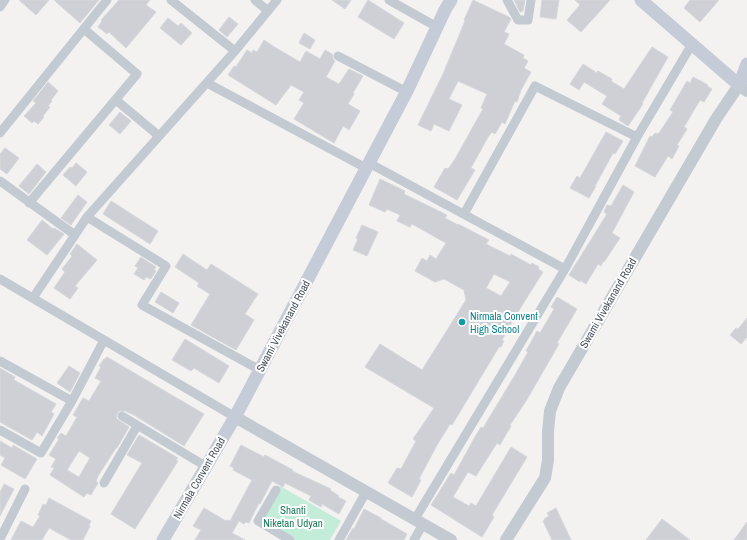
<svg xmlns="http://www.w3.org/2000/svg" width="747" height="540" font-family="'Archivo Narrow',sans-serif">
  <rect width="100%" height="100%" fill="#f3f2f1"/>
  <path fill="#c3edd9" d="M280 486 341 521 330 540H294L260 521Z"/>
  <path fill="#ced0d5" stroke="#d6d7dc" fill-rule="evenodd" d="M19 0H49L36 15Z
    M54 0H99L80 23Z
    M119 0H150L146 5 156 12 126 48 109 32 107 34 98 27 102 21 101 20Z
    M332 0H351L345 9Z
    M368 0 404 23 394 39 358 17Z
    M473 0 509 17 511 19 504 32 509 34 504 44 524 55 523 58 528 61 524 68 531 72 521 90 517 102 515 101 505 124 502 122 495 134 492 132 488 137 471 168 475 170 457 200 434 187 445 168 448 169 455 159 483 109 481 108 487 94 458 81 449 99 462 105 449 131 434 124 431 131 418 125 443 74 465 21 464 20Z
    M514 0H525L523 11 520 12Z
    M542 0H559L556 19 540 17Z
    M575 0H610L581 32 567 20 580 5Z
    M690 0H719L700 22 684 8Z
    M229 17 238 24 227 37 219 30Z
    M168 18 178 26 181 23 192 33 181 45 160 28Z
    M304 33 315 40 310 49 299 43Z
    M264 40 276 48 300 62 306 51 320 59 325 50 332 54 333 59 335 61 326 77 339 84 349 69 363 76 353 93 354 94 348 104 360 111 349 130 343 126 334 143 294 119 304 103 299 100 304 92 291 85 276 105 228 75 234 66 236 67 247 50 252 53 253 50 257 52Z
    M652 47 668 57 642 103 643 104 628 126 619 120 621 116 602 104 607 96 584 82 579 90 570 84 583 64 597 73 598 71 612 79 611 81 624 89Z
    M693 77 708 85 707 86 712 89 704 102 700 100 684 127 687 129 677 145 679 146 672 159 668 156 655 177 635 166 650 136 652 137 655 133 657 134 659 133 673 112 670 110 680 93 687 81 690 83Z
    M48 82 58 91 51 100 52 101 48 106 50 107 43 116 44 117 38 124 34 121 32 123 24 116 36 103 33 101Z
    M120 112 131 121 120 134 109 125Z
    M606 132 623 141 615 154 613 153 595 186H596L589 198 570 188 577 176 580 178Z
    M5 148 19 158 7 174 0 169V154Z
    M76 163 87 172 76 186 63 175 70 167 72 168Z
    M37 164 46 172 29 194 19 186Z
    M380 179 405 191 404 194 447 215 445 218 458 225V224L489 240 486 244 510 256 511 254 531 265 532 263 539 267 538 269 543 272 516 315 502 340 504 341 501 347H499L452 425 450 424 437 445 419 479 421 480 412 497 388 483 397 468 401 469 416 441 413 439 434 408 365 367 380 344 422 370 466 300 464 290 444 279 435 282 415 271 422 258 427 261 430 255 436 259 446 243 412 224 410 227 397 221 400 215 387 209 385 212 369 205ZM494 274 510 282 501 296 486 288Z
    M623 185 634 192 612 233 620 238 604 262 603 261 601 266 598 264 586 284 580 280V282L569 275 607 214 604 212 607 205 611 206Z
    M78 195 87 202 71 225 61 218Z
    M111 201 158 231 150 244 103 214Z
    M42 220 53 229 54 228 64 234 47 255 27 240Z
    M362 225 378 232 367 256 353 250 358 239 356 238Z
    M77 244 97 260 75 286 78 288 70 299 54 288 65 272 62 269 72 256 70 254Z
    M183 254 207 270 211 264 258 294 245 314 254 320 236 350 191 325 210 294 197 286 199 283 175 267Z
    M141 257 156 267 154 270 156 271 151 279 146 277 144 280 134 274 138 268 135 266Z
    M161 292 179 303 173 313 155 302Z
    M557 297 577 309 557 343 559 344 526 401 510 425 511 426 500 445 497 443 476 476 468 472 453 497 469 506 471 503 476 506 511 447 527 457 492 515 494 517 482 537 431 505 451 473 454 475 475 437 481 427 483 428 515 375 528 352 526 351 537 331 540 333 554 309 551 307Z
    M747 318V337L741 344 730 335 736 328 738 329Z
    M185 339 229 366 219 383 194 368 191 371 172 360Z
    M107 357 204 414 184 446 134 415 125 411H119L116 416 117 419 129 427 117 448H116L98 476 96 481 98 483 91 495 87 493 84 497 50 475 54 468 51 467 56 459 49 455 59 439 57 438 61 433 66 436 77 417 73 415 83 398 89 401 101 381 95 378 101 367 99 366 104 359H105ZM79 451 90 458 79 477 67 470Z
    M69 366 80 373 70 392 57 383Z
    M0 368 15 377 14 380 56 404 51 412 54 414 42 436 37 432 32 440 0 422Z
    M139 435 178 458 176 460 178 461 135 529 111 514 142 463 127 455Z
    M0 441 12 448 13 445 37 459 25 479 1 465 5 458 0 455Z
    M241 445 264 457 265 455 293 470 292 471 331 489 330 490 339 496 338 497 346 501 339 514 322 504 321 507 309 500 311 496 285 483 283 487 272 481 260 504 259 503 249 523 246 522 244 524 239 521 232 533 245 540H195L201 530 193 526 204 508 226 521 227 520 230 521 252 480 233 470 234 468 230 466Z
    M4 484 14 489 0 516V492Z
    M49 498 91 521 89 525 90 526 83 540H71L49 528 42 540H11L21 521 33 527 40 516 38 515 43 504 46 505Z
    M556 508 571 540H552L543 521 545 520 544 519 549 516 547 513Z
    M364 509 381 518V519L407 534 404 540H346L353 528 354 529Z
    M662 519 690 540H646Z
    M747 522V540H734Z"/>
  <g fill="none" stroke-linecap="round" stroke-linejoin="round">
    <path stroke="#c3cad2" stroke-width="9" d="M171 0 235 51
      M255 0 268 11
      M389 0 437 27
      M507 0 518 20H528L531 0
      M0 7 5 0
      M338 56 407 92
      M207 83 366 168
      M116 100 159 136
      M0 133 107 0
      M637 137 692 44
      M369 163 565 269 415 519
      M0 181 75 235
      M29 203 137 74 84 29
      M464 214 535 86 637 137 565 269
      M87 217 166 266 142 305 260 370
      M0 279 235 417
      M33 298 87 217 235 51 277 0
      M0 361 72 401
      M122 416 207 467
      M0 430 41 453 72 401 104 340
      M104 483 137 426
      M276 490 258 521 290 540
      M0 539 25 489
      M339 540 366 492
      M414 540 423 524"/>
    <path stroke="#c3cad2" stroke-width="12" d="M235 417 451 540
      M506 540 545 478 548 460V432L550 411 559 388 716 119 739 85 747 91"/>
    <path stroke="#c5ccd8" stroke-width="13" d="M641 0 739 85
      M739 85 747 64
      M163 540 235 417 407 91 445 10 451 0"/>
  </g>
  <circle fill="#0f9aa8" stroke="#fff" stroke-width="1.5" cx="462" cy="322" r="4"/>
  <g text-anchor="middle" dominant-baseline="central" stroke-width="4" stroke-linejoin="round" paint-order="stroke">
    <g font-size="11" fill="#4a525e" stroke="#fff">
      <text transform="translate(608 303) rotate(-60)">Swami Vivekanand Road</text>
      <text transform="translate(283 326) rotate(-62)">Swami Vivekanand Road</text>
      <text transform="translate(199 478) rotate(-60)">Nirmala Convent Road</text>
    </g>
    <g font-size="11" fill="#0d838f" stroke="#fff" text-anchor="start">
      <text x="470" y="316">Nirmala Convent<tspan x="470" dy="13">High School</tspan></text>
    </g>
    <g font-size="11" fill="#1d7d59" stroke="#fff">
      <text x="293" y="510">Shanti<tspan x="293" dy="13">Niketan Udyan</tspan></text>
    </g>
  </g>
</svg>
